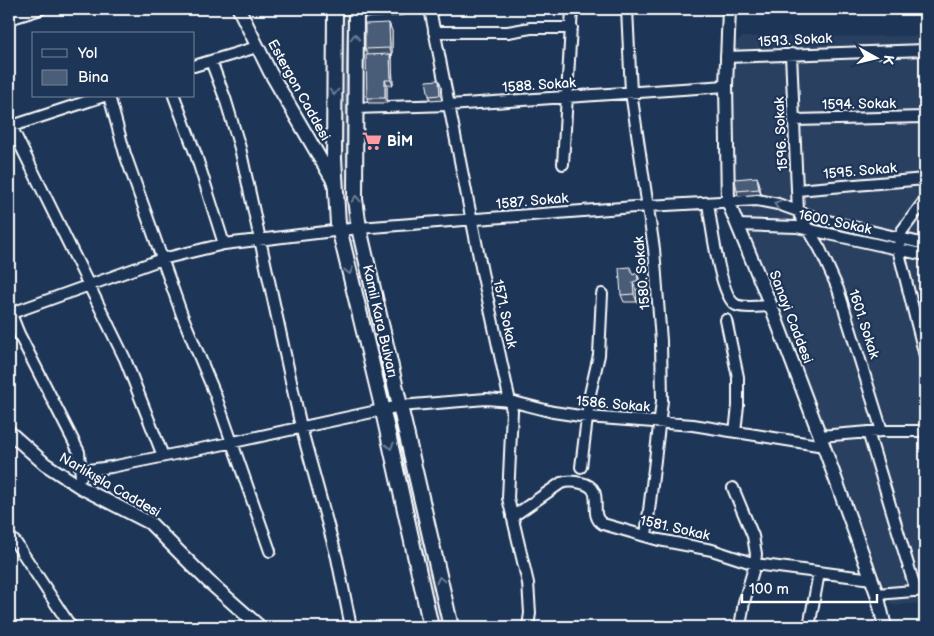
<svg xmlns="http://www.w3.org/2000/svg" width="934" height="636" font-family="'Balsamiq Sans',sans-serif">
  <rect width="100%" height="100%" fill="#1d3557"/>
  <filter id="ink" filterUnits="userSpaceOnUse"><feTurbulence type="fractalNoise" baseFrequency=".02" numOctaves="2"/><feDisplacementMap in="SourceGraphic" scale="10" xChannelSelector="R" yChannelSelector="G"/><feConvolveMatrix kernelMatrix="1 2 1 2 8 2 1 2 1" color-interpolation-filters="sRGB"/></filter>
  <g filter="url(#ink)">
    <path fill="#2a4161" d="M925 36V603L891 605 764 270 735 208 729 78 731 46 743 37Z"/>
    <path fill="#364b69" stroke="#9aa5b4" d="M342 9H348L346 90 348 200 350 216 348 221 346 222 342 195 341 153Z
      M352 240 356 244 381 353 379 357 376 356 351 250 350 243Z
      M394 417 396 419 444 625 442 627 438 625 391 421Z"/>
    <g fill="none" stroke-linecap="round" stroke-linejoin="round">
      <defs>
        <path id="minor" d="M430 9 482 272 512 411 508 498 528 583 530 613 528 627
          M627 9 631 92 654 249 661 341 662 401 646 536
          M356 12 401 9
          M9 19 41 9
          M434 32H508L531 28H572
          M791 54 798 212 820 249 838 289 882 431
          M726 57 925 50
          M211 61 225 98 240 148 301 427 337 558 351 627
          M194 66 257 47
          M109 96 125 154 182 315 215 394 270 551
          M174 96 196 155 224 244
          M355 108 449 105 726 86
          M9 119 11 126 125 359 163 456
          M794 120 925 117
          M9 127 104 96
          M563 164 572 9
          M797 190 925 179
          M925 200 902 231 898 249 925 356
          M708 203C711 222 720 297 736 305 745 309 761 306 771 306
          M737 225 797 227 925 255
          M9 309 19 334 79 452 81 477
          M9 314 162 259 224 244 359 228 648 206 757 200 778 204 820 219 925 244
          M726 320 738 377V406L735 432
          M868 432 916 591
          M820 436 882 431H925
          M581 467 590 394 599 355 602 294
          M81 471 111 467 215 446 400 406 486 399 510 401 553 412 587 417 693 425 824 446
          M733 488 753 536 756 554 755 564 744 602 740 627
          M512 517 561 483C567 481 574 481 581 483 608 488 586 515 603 524L659 540 712 550 755 564 872 579
          M9 536 16 543 71 627
          M877 594 925 590
          M809 627 819 573"/>
        <path id="tertiary" d="M239 9 270 72 335 184
          M729 9 726 86 728 202 771 306 820 436 877 594 885 627
          M9 432 45 464 82 488 150 523 208 581 260 627"/>
        <path id="secondary" d="M335 9 334 159 338 224 380 398 431 627
          M356 9 355 199 359 228 451 627"/>
      </defs>
      <use href="#minor" stroke="#fff" stroke-width="14"/>
      <use href="#tertiary" stroke="#fff" stroke-width="16"/>
      <use href="#secondary" stroke="#fff" stroke-width="18"/>
      <use href="#minor" stroke="#1d3557" stroke-width="10"/>
      <use href="#tertiary" stroke="#1d3557" stroke-width="12"/>
      <use href="#secondary" stroke="#1d3557" stroke-width="14"/>
    </g>
    <path fill="#405068" stroke="#fff" d="M389 23 392 31V56H391L392 59 393 85H387V103H368L367 98 368 55 365 49Z
      M441 85 442 100 431 101 429 96Z
      M759 182 761 194 738 196 737 191Z
      M637 273 640 281 641 288 636 290 637 302H624L621 295 633 275Z"/>
    <path fill="#344155" stroke="#fff" d="M389 23 392 31V56L390 48Z
      M390 54 392 59 393 85 391 80Z
      M385 80 387 85V103L385 98Z
      M439 80 441 85 442 100 440 95Z
      M757 177 759 182 761 194 759 189Z
      M637 273 640 281 641 288 638 280Z
      M633 282 636 290 637 302 634 294Z"/>
    <path fill="#4a5d79" stroke="#fff" d="M389 23 390 48 365 49V24Z
      M390 54 391 80H385V98H367L366 55Z
      M439 80 440 95 429 96 426 81Z
      M757 177 759 189 737 191 735 179Z
      M630 267 633 275 637 273 638 280 633 282 634 294 621 295 619 268Z"/>
    <defs><path id="oneway-chevron" d="M-2-3.5L2.5 0L-2 3.5" fill="none" stroke-width="1.6" stroke-linecap="round" stroke-linejoin="round" transform="scale(1.25)"/></defs>
    <g stroke="#6c7c92">
      <use href="#oneway-chevron" transform="translate(355 37) rotate(-90)"/>
      <use href="#oneway-chevron" transform="translate(334 92) rotate(90)"/>
      <use href="#oneway-chevron" transform="translate(356 199) rotate(-92)"/>
      <use href="#oneway-chevron" transform="translate(777 204) rotate(-161)"/>
      <use href="#oneway-chevron" transform="translate(349 271) rotate(76)"/>
      <use href="#oneway-chevron" transform="translate(390 446) rotate(77)"/>
      <use href="#oneway-chevron" transform="translate(440 580) rotate(-103)"/>
    </g>
  </g>
  <defs>
    <symbol id="supermarket-bare" viewBox="-9 -9 18 18"><path d="M-6-5.5h2.5l.6 2H6L4.5 2H-2.5L-4.4-4H-6ZM-1.5 3.2a1.3 1.3 0 1 0 .1 0ZM3 3.2a1.3 1.3 0 1 0 .1 0Z" fill="#ff9aa2" stroke="#1d3557" stroke-width="2.5" paint-order="stroke"/></symbol>
  </defs>
  <g fill-rule="evenodd">
    <use href="#supermarket-bare" x="358" y="127" width="28" height="28"/>
  </g>
  <g text-anchor="middle" dominant-baseline="central" stroke-width="4.5" stroke-linejoin="round" paint-order="stroke">
    <g font-size="14" fill="#fff" stroke="#1d3557">
      <text transform="translate(795 40) rotate(-3)">1593. Sokak</text>
      <text transform="translate(539 85) rotate(-4)">1588. Sokak</text>
      <text transform="translate(299 90) rotate(61)">Estergon Caddesi</text>
      <text transform="translate(859 104) rotate(-1)">1594. Sokak</text>
      <text transform="translate(781 134) rotate(-93)">1596. Sokak</text>
      <text transform="translate(860 171) rotate(-5)">1595. Sokak</text>
      <text transform="translate(532 201) rotate(-5)">1587. Sokak</text>
      <text transform="translate(835 222) rotate(12)">1600. Sokak</text>
      <text transform="translate(642 273) rotate(-95)">1580. Sokak</text>
      <text transform="translate(505 314) rotate(78)">1571. Sokak</text>
      <text transform="translate(791 317) rotate(69)">Sanayi Caddesi</text>
      <text transform="translate(380 321) rotate(77)">Kamil Kara Bulvarı</text>
      <text transform="translate(864 324) rotate(72)">1601. Sokak</text>
      <text transform="translate(613 404) rotate(5)">1586. Sokak</text>
      <text transform="translate(110 485) rotate(30)">Narlıkışla Caddesi</text>
      <text transform="translate(675 528) rotate(13)">1581. Sokak</text>
    </g>
    <g font-size="14" font-weight="bold" fill="#fff" stroke="#1d3557" text-anchor="start">
      <text x="387" y="141">BİM</text>
    </g>
  </g>
  <rect width="934" height="636" fill="none" stroke="#1d3557" stroke-width="30"/>
  <rect x="15" y="15" width="904" height="606" fill="none" stroke="#fff" stroke-width="2" filter="url(#ink)"/>
  <rect x="32" y="32" width="162" height="65" fill="#1d3557" stroke="#77869a"/>
  <rect x="42" y="49" width="25" height="8" fill="#1d3557" stroke="#77869a"/>
  <text x="78" y="58" font-size="15" fill="#ffffff">Yol</text>
  <rect x="42" y="70" width="25" height="15" fill="#4a5d79" stroke="#77869a"/>
  <text x="78" y="82" font-size="15" fill="#ffffff">Bina</text>
  <g transform="translate(876 58) rotate(98)" stroke="#1d3557" stroke-width="4" paint-order="stroke">
  <path d="M0-4L9 19L0 12L-9 19Z" fill="#ffffff"/>
  <text y="-8" font-size="14" font-weight="bold" text-anchor="middle" fill="#ffffff">K</text>
  </g>
  <path d="M742 594v8h135v-8" fill="none" stroke="#ffffff" stroke-width="2.5"/>
  <text x="749" y="594" font-size="15" fill="#ffffff" stroke="#1d3557" stroke-width="4" paint-order="stroke">100 m</text>
</svg>
